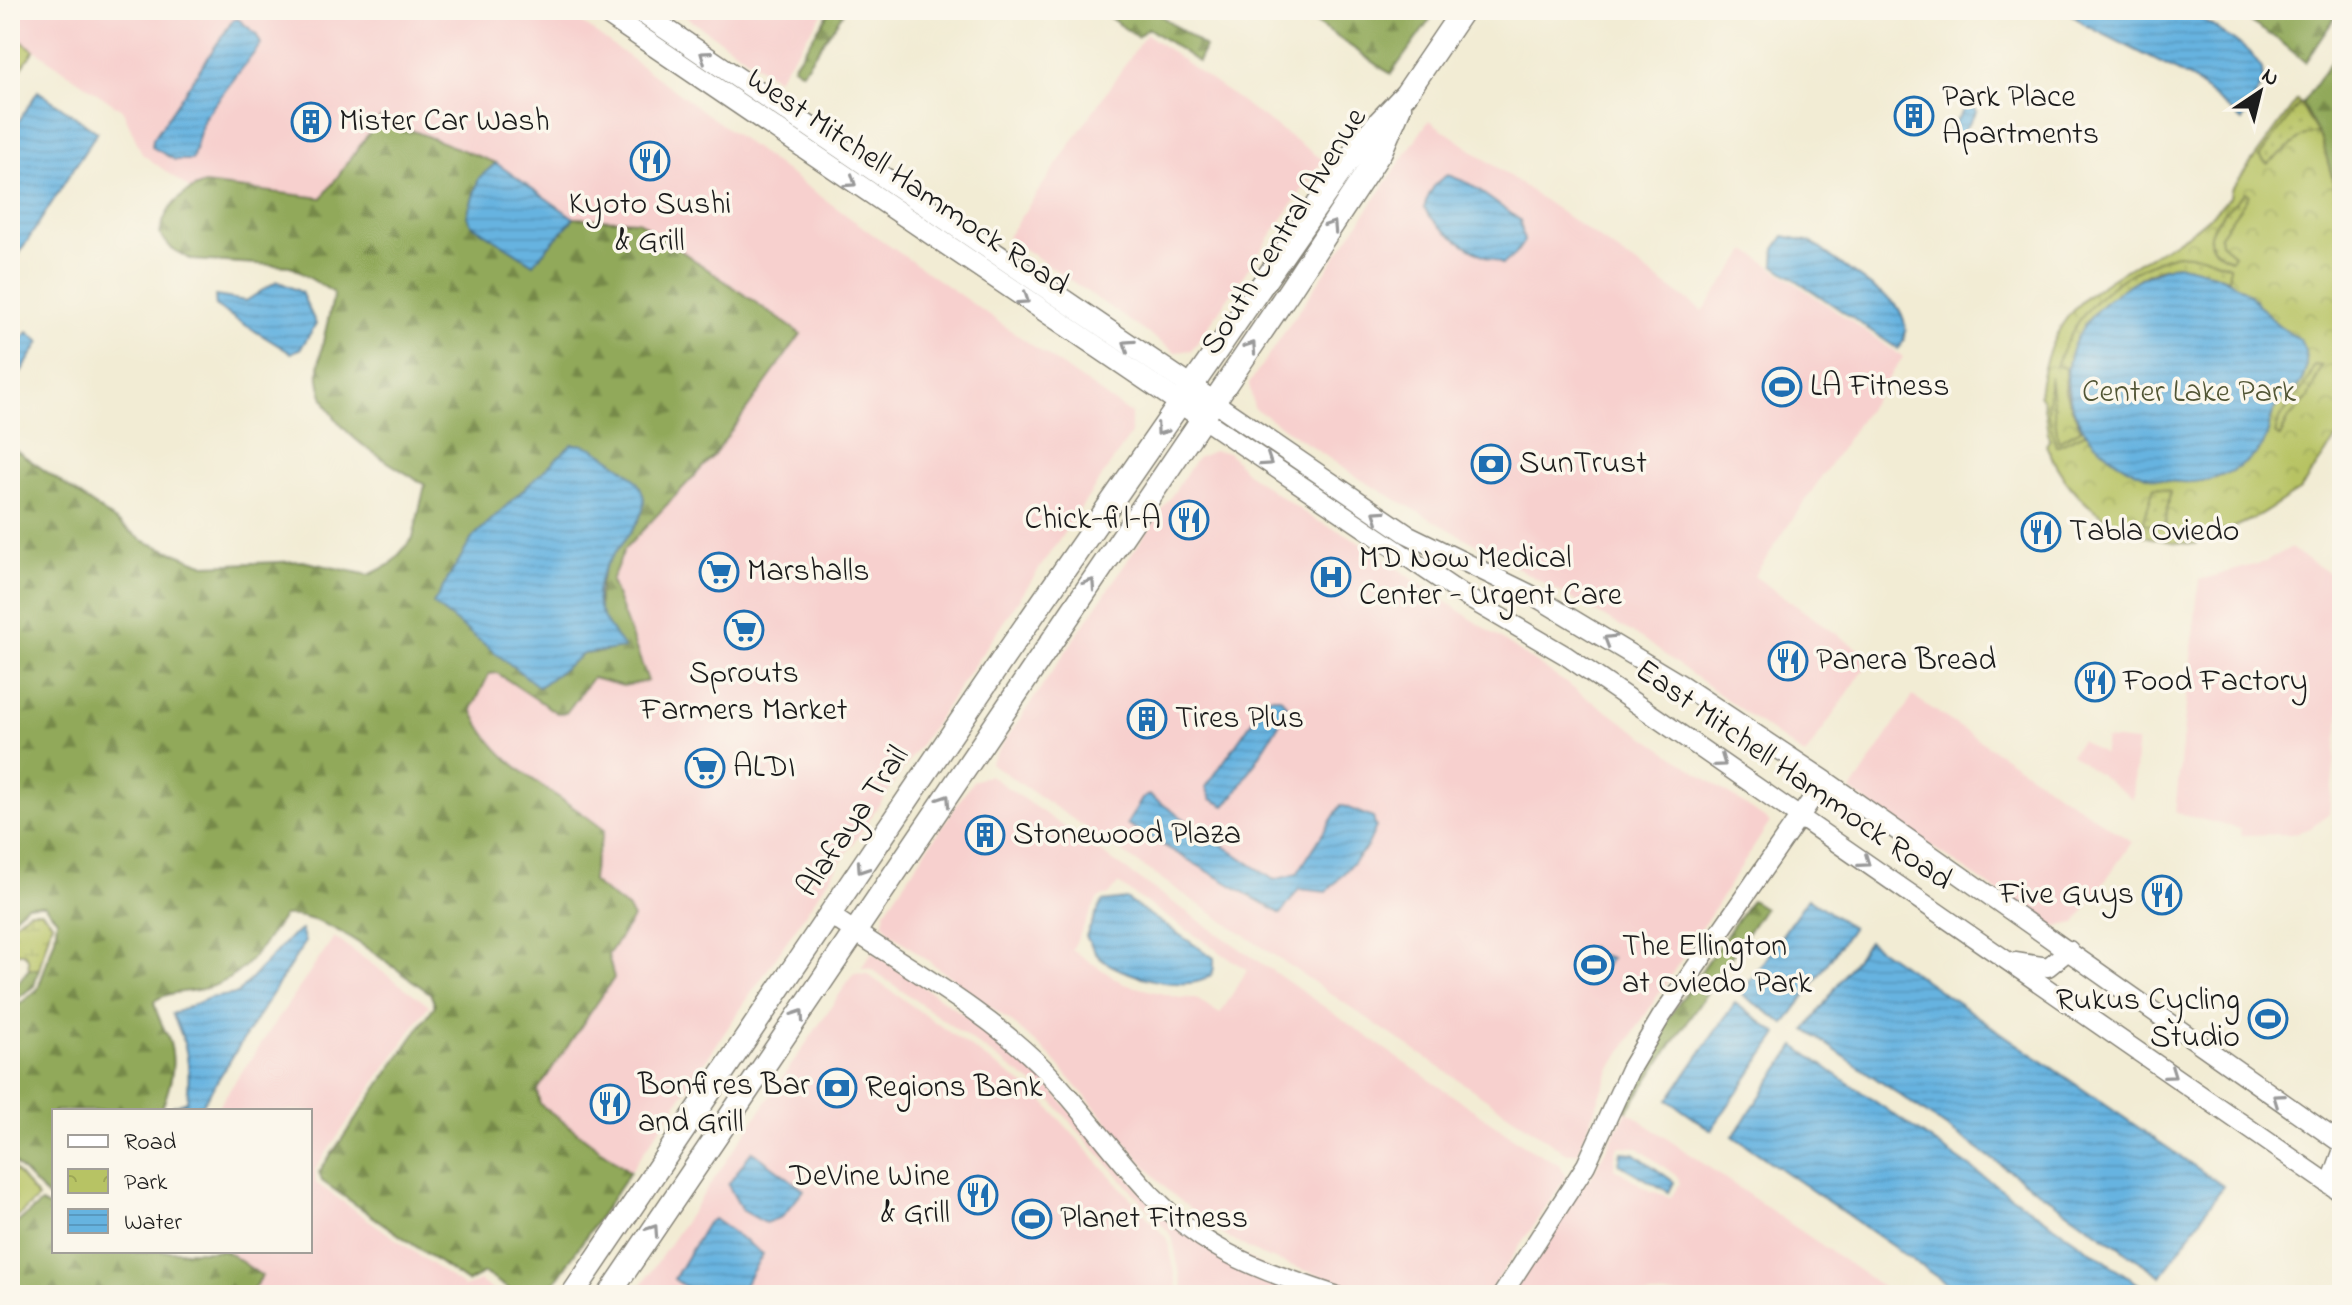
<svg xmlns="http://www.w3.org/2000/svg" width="2352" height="1305" font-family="'Indie Flower',sans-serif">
  <defs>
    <pattern id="forest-firs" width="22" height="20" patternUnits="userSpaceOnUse" patternTransform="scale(2)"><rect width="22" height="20" fill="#91a95a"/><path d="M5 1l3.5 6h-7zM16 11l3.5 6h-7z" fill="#76894a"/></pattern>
    <pattern id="wetland-marsh" width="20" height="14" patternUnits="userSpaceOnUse" patternTransform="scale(2)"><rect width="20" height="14" fill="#b7c364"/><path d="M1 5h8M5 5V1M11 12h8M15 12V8" fill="none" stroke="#9da756"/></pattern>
    <pattern id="park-crowns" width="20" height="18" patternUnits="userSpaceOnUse" patternTransform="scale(2)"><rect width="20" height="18" fill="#b7c364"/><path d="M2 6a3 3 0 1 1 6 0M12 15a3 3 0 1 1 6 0" fill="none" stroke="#9da756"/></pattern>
    <pattern id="garden-dots" width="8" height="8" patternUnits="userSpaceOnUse" patternTransform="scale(2)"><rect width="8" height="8" fill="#b7c364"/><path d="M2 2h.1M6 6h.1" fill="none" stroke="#9da756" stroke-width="1.8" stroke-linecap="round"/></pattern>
    <pattern id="water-rules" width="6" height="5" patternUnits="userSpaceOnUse" patternTransform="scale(2)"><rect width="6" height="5" fill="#66b3e0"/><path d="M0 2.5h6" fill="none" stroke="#5899c0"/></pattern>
  </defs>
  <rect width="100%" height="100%" fill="#fbf7ec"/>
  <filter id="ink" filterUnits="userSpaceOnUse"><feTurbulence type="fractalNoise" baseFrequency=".0125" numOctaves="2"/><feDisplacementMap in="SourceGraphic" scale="16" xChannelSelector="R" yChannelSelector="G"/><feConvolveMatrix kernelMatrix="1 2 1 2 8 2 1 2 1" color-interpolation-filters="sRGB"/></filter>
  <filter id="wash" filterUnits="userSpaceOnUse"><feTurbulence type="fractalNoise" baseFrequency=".006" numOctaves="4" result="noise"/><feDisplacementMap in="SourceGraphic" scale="32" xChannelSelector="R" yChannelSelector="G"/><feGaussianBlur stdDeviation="1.8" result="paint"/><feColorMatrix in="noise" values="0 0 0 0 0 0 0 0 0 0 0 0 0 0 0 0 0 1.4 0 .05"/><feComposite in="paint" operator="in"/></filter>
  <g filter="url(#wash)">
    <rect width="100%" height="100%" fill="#f2ecd4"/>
    <path fill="#f7d0ce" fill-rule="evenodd" d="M10 10H564L871 233 1131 414V434L630 1172 540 1104 536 1091 614 979 608 955 632 918 628 909 592 883V864L600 851 604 830 504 758 480 730 472 710 488 674 497 673 557 713 566 712 592 678 623 686 611 581 624 549 714 455 801 334 638 221 574 218 496 163 381 119 322 198 204 184 190 189 142 154 123 111 10 33Z
      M676 10H825L777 79Z
      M1146 34 1323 160 1192 350 1175 352 1007 237Z
      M1429 120 1703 311 1747 250 1903 357 1754 576 1858 649 1867 665 1805 756 1640 637 1360 479 1254 408 1249 384Z
      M1213 451 1228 452 1247 473 1315 520 1348 535 1770 822 1611 1068 1578 1153H1566L990 763 1197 458Z
      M2290 548 2342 582V692L2329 813 2311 828 2291 834 2240 835 2241 829 2175 813 2199 580 2265 562Z
      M1913 696 2132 842 2076 923 2050 928 1851 791Z
      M2106 739 2137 742 2133 799 2071 754 2081 740 2103 755Z
      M989 775 1524 1145 1560 1165 1566 1174 1564 1180 1487 1295H1376L1261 1255 1223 1235 1167 1190 1051 1057 1014 1024 892 934 884 924 885 911 973 781ZM1118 884 1247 970 1220 1014 1195 998H1180L1124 984 1072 950 1098 898 1109 895Z
      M334 937 429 1005 315 1169 316 1183 464 1287 480 1281 499 1295H249L262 1276 226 1251H310V1111H215Z
      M872 952 1004 1042 1038 1073 1151 1204 1314 1295H1184L1172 1236 1042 1090 871 969 861 968Z
      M854 973 867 974 1038 1095 1168 1240 1179 1295H635Z
      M1627 1111 1894 1295H1510L1585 1178 1589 1180ZM1620 1146 1637 1147 1678 1177 1680 1183 1671 1197 1651 1191 1614 1168 1616 1150Z"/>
    <path fill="#b7c364" stroke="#6a7040" stroke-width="2" d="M10 33 34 50 10 85Z"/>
    <path fill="url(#forest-firs)" stroke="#56623b" stroke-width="2" fill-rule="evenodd" d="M831 10H845L802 72 793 66Z
      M1099 10H1153L1205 47 1198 62 1148 28 1137 37Z
      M1298 10H1437L1391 74Z
      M2231 10H2340L2305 62 2280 41Z
      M2342 45V214L2322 141 2302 104Z
      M380 118 496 163 479 178 467 216 471 224 533 264 574 218 638 221 801 334 714 455 624 550 611 581 648 681 623 686 592 678 566 713H557L497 673 489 674 472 709C494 766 559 793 604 830 600 849 592 863 592 882L628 909 633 918 608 955 614 978 537 1091 540 1104 630 1172 546 1295H518L484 1273 467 1282 322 1181 319 1172 435 1005 430 993C392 968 329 911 283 916 261 948 242 981 202 989 184 993 169 991 154 1001 156 1015 162 1024 168 1037 178 1063 170 1087 161 1111H54V1204L10 1158V1012L38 989 55 938 57 919 44 905H27L10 920V446L144 541 205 565 302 561 369 575 391 564 413 538 425 485C385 459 325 432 319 379 317 356 330 316 334 293L290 266 192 260 172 249 160 235C163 210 181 192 204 184L322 198ZM644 498C640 536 622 531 608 560 593 590 601 620 602 652L583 654 539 687 473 537Z
      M1751 900 1764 908 1627 1111 1619 1106 1666 1021Z
      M29 969H39L34 986 10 1004V992Z
      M41 1203 54 1210V1251H226L262 1276 249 1295H10V1218L18 1222Z"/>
    <path fill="url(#wetland-marsh)" stroke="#6a7040" stroke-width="2" d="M29 911H41L52 922 39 969H29L28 959 24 953H10V926Z"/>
    <path fill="url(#park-crowns)" stroke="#6a7040" stroke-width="2" d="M2297 100 2322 141 2342 214V430L2300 490 2259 516 2233 528 2202 534 2196 544C2127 542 2073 509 2046 445L2049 440 2043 400 2039 395C2050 302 2102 284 2173 243 2195 231 2213 214 2230 197L2231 190Z
      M10 1164 38 1198 18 1216 10 1211Z"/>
    <path fill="url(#garden-dots)" stroke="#6a7040" stroke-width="2" d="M2300 103 2317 133 2303 136 2268 164 2259 157Z
      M2245 192 2249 195 2220 235 2221 243 2234 254 2231 259C2184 241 2227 212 2245 192Z
      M2176 254 2202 256 2229 266V280C2213 272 2186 267 2168 267 2151 268 2127 286 2114 297 2072 339 2045 377 2087 432L2056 446 2048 414 2050 377 2058 441 2081 429 2065 392 2066 368 2056 366C2076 309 2118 271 2176 254Z
      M2314 365 2322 366 2308 398 2289 418 2280 437 2275 434C2279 407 2308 392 2314 365Z
      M2154 487 2170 491 2165 528 2143 523Z"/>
    <path fill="url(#water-rules)" stroke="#41687e" stroke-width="2" d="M2066 10H2189L2250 52 2262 69 2263 82 2242 121 2191 78 2085 25Z
      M238 19 256 34 261 44 204 118 192 160H175L152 147 153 139 233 20Z
      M38 91 97 132 10 268V135Z
      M1968 104 1977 111 1957 140 1947 134Z
      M496 163 574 218 533 264 471 224 467 216 479 178Z
      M1448 175 1468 183 1520 220 1524 241 1514 256 1502 264C1476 253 1439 232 1424 208 1428 195 1435 180 1448 175Z
      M1784 236 1811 242 1895 304C1906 317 1910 336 1898 349L1774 265 1775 249Z
      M2177 264C2203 270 2227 275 2247 293 2269 313 2270 322 2299 339 2310 353 2308 376 2296 389 2290 395 2282 398 2277 405 2266 421 2272 439 2256 454 2168 537 2008 420 2090 318 2112 291 2144 273 2177 264Z
      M277 281 301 292 316 324 301 348 291 353 216 307 215 296 246 301Z
      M28 332 40 342 10 389V349Z
      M572 444C590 443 601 453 616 463 687 511 601 541 597 593 595 612 614 633 624 648L583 654 539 687 433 604 473 537Z
      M1269 697H1280L1289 708 1235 795 1225 806 1211 799 1206 787Z
      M1149 795 1274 880 1297 874 1341 805 1373 818 1376 827 1367 847 1327 892 1299 889 1281 914 1127 824 1142 799Z
      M1808 898 1852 928 1785 1024 1741 994Z
      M1126 899 1214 958C1214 964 1215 972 1210 976 1187 994 1120 975 1100 958 1094 953 1090 943 1086 936L1102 902Z
      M301 930 305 942 198 1111H172L173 1106 187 1101C191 1067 188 1044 172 1014L209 998 237 994 289 938Z
      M1868 941 2223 1186 2161 1276 1806 1030Z
      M1590 947 1597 954 1611 958 1600 972 1595 969 1588 977 1576 980 1574 971 1586 961 1582 958Z
      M1735 1003 1778 1034 1711 1130 1668 1100Z
      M1795 1046 2150 1292 2148 1295H1963L1733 1136Z
      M752 1151 804 1190 782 1217 765 1223 742 1210 728 1185Z
      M1621 1152 1634 1153 1674 1182 1669 1192 1619 1164Z
      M714 1219 763 1254 738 1295H697L674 1279 707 1223Z"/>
  </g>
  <g filter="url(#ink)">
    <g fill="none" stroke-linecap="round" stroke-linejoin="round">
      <defs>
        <path id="tertiary" d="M1214 402 1407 534 1534 596 1682 685 1825 780 2342 1144
          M1202 418 1466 597 1565 655 1657 718 2342 1193
          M830 915C898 962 986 1010 1043 1068 1101 1127 1144 1206 1217 1247 1254 1269 1295 1281 1335 1295
          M2015 962 2048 967 2069 950
          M2330 1185 2342 1152
          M1502 1295 1586 1165 1630 1069 1661 1017 1825 780"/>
        <path id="secondary" d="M601 10 1202 418
          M638 10 1214 402"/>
        <path id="primary" d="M572 1295 1004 657 1364 138 1406 94 1463 10
          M609 1295 1289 291 1381 151 1400 107"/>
      </defs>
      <use href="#tertiary" stroke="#878478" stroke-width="21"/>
      <use href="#secondary" stroke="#878478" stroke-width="23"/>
      <use href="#primary" stroke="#878478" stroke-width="25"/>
      <use href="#tertiary" stroke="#fff" stroke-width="18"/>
      <use href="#secondary" stroke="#fff" stroke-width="20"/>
      <use href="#primary" stroke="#fff" stroke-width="22"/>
    </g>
    <defs><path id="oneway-chevron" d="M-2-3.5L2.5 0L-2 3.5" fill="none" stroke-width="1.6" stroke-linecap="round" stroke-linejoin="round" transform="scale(2)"/></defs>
    <g stroke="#999">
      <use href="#oneway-chevron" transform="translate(705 56) rotate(-145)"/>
      <use href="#oneway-chevron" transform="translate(851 182) rotate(34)"/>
      <use href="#oneway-chevron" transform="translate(1332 226) rotate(-57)"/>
      <use href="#oneway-chevron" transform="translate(1024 299) rotate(34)"/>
      <use href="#oneway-chevron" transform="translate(1128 345) rotate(-146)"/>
      <use href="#oneway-chevron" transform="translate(1251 347) rotate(-56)"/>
      <use href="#oneway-chevron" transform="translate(1161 430) rotate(126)"/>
      <use href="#oneway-chevron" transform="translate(1267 461) rotate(34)"/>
      <use href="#oneway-chevron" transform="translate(1378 515) rotate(-146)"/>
      <use href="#oneway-chevron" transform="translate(1090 584) rotate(-56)"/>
      <use href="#oneway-chevron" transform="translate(1609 640) rotate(-149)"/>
      <use href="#oneway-chevron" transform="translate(1721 762) rotate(35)"/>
      <use href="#oneway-chevron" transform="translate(945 800) rotate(-56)"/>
      <use href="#oneway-chevron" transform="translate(1865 862) rotate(35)"/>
      <use href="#oneway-chevron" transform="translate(862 868) rotate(124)"/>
      <use href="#oneway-chevron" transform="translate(799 1015) rotate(-56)"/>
      <use href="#oneway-chevron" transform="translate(2171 1074) rotate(35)"/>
      <use href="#oneway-chevron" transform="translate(2278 1099) rotate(-145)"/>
      <use href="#oneway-chevron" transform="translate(653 1230) rotate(-56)"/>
    </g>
  </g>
  <defs>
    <symbol id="building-ring" viewBox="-11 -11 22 22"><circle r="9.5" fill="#fbf7ec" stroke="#1f6fb2" stroke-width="1.5"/><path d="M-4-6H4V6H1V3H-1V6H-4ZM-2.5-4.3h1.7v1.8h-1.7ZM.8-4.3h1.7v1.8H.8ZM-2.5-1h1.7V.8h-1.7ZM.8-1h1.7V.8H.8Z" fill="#1f6fb2"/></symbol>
    <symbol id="restaurant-ring" viewBox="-11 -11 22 22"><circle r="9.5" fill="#fbf7ec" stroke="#1f6fb2" stroke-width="1.5"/><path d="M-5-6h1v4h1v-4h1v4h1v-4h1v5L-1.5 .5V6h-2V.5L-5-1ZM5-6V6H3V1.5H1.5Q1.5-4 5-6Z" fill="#1f6fb2"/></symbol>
    <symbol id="stadium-ring" viewBox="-11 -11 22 22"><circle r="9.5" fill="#fbf7ec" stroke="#1f6fb2" stroke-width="1.5"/><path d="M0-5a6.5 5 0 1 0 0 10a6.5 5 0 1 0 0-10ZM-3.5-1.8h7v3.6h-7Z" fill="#1f6fb2"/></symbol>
    <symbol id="bank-ring" viewBox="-11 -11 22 22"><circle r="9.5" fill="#fbf7ec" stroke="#1f6fb2" stroke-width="1.5"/><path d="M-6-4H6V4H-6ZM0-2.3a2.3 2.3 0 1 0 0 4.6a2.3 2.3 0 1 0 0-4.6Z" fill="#1f6fb2"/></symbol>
    <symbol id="supermarket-ring" viewBox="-11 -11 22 22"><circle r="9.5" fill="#fbf7ec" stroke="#1f6fb2" stroke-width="1.5"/><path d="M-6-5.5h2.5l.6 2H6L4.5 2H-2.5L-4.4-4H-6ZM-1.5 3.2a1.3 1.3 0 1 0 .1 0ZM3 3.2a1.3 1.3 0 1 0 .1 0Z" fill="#1f6fb2"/></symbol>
    <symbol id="hospital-ring" viewBox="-11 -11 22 22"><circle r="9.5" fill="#fbf7ec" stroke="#1f6fb2" stroke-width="1.5"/><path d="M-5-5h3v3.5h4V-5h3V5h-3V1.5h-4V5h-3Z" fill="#1f6fb2"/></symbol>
  </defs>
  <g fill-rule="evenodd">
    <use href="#building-ring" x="1892" y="94" width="44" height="44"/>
    <use href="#building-ring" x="289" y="100" width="44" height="44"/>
    <use href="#restaurant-ring" x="628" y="139" width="44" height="44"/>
    <use href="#stadium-ring" x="1760" y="365" width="44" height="44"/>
    <use href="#bank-ring" x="1469" y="442" width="44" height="44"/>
    <use href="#restaurant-ring" x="1167" y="498" width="44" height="44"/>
    <use href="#restaurant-ring" x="2019" y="510" width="44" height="44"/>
    <use href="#supermarket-ring" x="697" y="550" width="44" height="44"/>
    <use href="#hospital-ring" x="1309" y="555" width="44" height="44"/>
    <use href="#supermarket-ring" x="722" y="608" width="44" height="44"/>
    <use href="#restaurant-ring" x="1766" y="639" width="44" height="44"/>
    <use href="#restaurant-ring" x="2073" y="660" width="44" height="44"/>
    <use href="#building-ring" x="1125" y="697" width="44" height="44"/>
    <use href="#supermarket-ring" x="683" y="746" width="44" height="44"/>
    <use href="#building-ring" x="963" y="813" width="44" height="44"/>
    <use href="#restaurant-ring" x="2140" y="873" width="44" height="44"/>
    <use href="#stadium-ring" x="1572" y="943" width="44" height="44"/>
    <use href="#stadium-ring" x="2246" y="997" width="44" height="44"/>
    <use href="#bank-ring" x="815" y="1066" width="44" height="44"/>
    <use href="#restaurant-ring" x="588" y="1082" width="44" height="44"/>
    <use href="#restaurant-ring" x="956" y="1173" width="44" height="44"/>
    <use href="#stadium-ring" x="1010" y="1197" width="44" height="44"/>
  </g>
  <g text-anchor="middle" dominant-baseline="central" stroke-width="7" stroke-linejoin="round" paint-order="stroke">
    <g font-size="32" fill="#1c1c1c" stroke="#fbf7ec" text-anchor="start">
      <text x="1942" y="98">Park Place<tspan x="1942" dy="37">Apartments</tspan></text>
      <text x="339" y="122">Mister Car Wash</text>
      <text x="650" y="205" text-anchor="middle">Kyoto Sushi<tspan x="650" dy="37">&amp; Grill</tspan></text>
      <text x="1810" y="387">LA Fitness</text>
      <text x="1519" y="464">SunTrust</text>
      <text x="1161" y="520" text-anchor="end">Chick-fil-A</text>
      <text x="2069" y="532">Tabla Oviedo</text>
      <text x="1359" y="559">MD Now Medical<tspan x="1359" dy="37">Center - Urgent Care</tspan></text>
      <text x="747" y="572">Marshalls</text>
      <text x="1816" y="661">Panera Bread</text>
      <text x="744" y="674" text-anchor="middle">Sprouts<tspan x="744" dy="37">Farmers Market</tspan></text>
      <text x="2123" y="682">Food Factory</text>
      <text x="1175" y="719">Tires Plus</text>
      <text x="733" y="768">ALDI</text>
      <text x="1013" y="835">Stonewood Plaza</text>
      <text x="2134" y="895" text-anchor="end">Five Guys</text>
      <text x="1622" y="947">The Ellington<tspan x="1622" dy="37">at Oviedo Park</tspan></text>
      <text x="2240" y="1001" text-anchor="end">Rukus Cycling<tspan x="2240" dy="37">Studio</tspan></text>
      <text x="638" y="1086">Bonfires Bar<tspan x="638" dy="37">and Grill</tspan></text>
      <text x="865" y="1088">Regions Bank</text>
      <text x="950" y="1177" text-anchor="end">DeVine Wine<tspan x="950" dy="37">&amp; Grill</tspan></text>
      <text x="1060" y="1219">Planet Fitness</text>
    </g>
    <g font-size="32" fill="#1c1c1c" stroke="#fbf7ec">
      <text transform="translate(907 183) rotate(34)">West Mitchell Hammock Road</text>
      <text transform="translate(1285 232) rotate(-58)">South Central Avenue</text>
      <text transform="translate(1793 776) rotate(35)">East Mitchell Hammock Road</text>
      <text transform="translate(854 822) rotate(-56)">Alafaya Trail</text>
    </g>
    <g font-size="32" fill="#525635" stroke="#fbf7ec">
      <text x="2189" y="393">Center Lake Park</text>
    </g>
  </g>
  <rect width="2352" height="1305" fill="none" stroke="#fbf7ec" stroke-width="40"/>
  <rect x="52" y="1109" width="260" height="144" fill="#fbf7ec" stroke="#a29f99" stroke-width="2"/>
  <rect x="68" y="1135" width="40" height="12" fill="#ffffff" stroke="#a29f99" stroke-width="2"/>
  <text x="124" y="1149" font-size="24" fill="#1c1c1c">Road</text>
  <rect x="68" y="1169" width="40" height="24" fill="url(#park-crowns)" stroke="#a29f99" stroke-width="2"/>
  <text x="124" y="1189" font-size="24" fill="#1c1c1c">Park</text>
  <rect x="68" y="1209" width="40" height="24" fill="url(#water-rules)" stroke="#a29f99" stroke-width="2"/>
  <text x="124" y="1229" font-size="24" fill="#1c1c1c">Water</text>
  <g transform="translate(2260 92) rotate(35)" stroke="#fbf7ec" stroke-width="6" paint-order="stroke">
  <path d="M0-6L14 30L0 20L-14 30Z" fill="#1c1c1c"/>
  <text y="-12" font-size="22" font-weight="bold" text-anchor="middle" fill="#1c1c1c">N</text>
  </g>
</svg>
